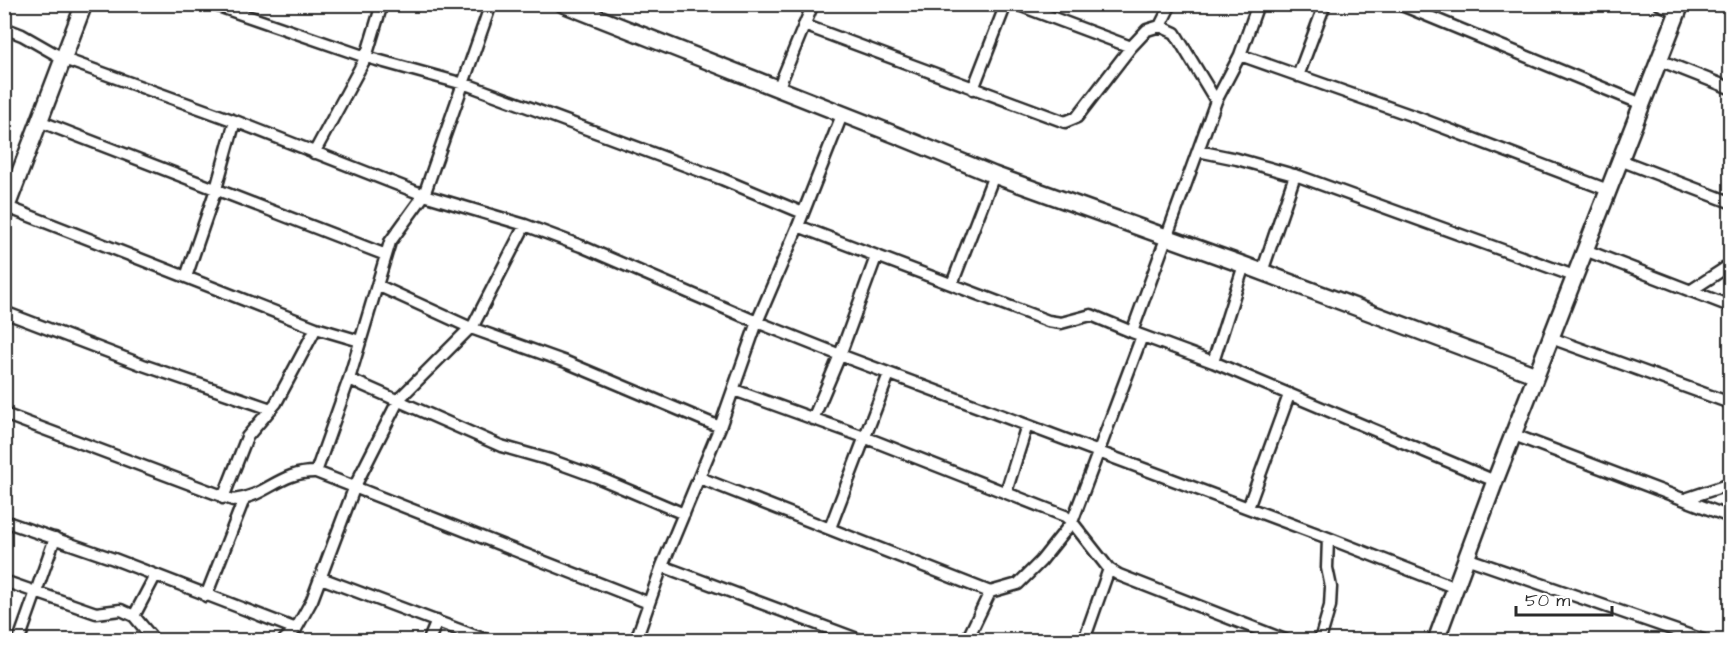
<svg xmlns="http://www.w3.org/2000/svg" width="1735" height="645" font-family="'Architects Daughter',sans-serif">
  <rect width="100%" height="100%" fill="#fff"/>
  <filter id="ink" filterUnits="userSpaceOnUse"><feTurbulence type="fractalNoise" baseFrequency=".0167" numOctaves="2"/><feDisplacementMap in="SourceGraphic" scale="12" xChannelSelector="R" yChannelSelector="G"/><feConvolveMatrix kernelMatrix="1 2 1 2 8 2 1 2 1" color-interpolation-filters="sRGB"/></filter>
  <g filter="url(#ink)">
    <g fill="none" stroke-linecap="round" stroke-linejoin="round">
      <defs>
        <path id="street" d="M212 4 366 57 471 86 722 179 803 213
          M1016 4 1131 47
          M1399 4 1642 104
          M1659 4 1678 12
          M804 25 1065 122 1077 117 1131 47 1147 30 1160 26 1175 33 1216 101
          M1160 26 1171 4
          M4 28 22 35 64 59 235 121 424 195 525 225 581 246 757 322 840 355 1328 538 1456 588
          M1240 55 1416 117 1608 190
          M1659 60 1730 88
          M1298 76 1325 4
          M778 89 813 4
          M973 89 1006 4
          M39 121 386 255
          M1198 151 1237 159 1301 177 1574 276
          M314 153 366 57 382 4
          M1620 160 1730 202
          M7 207 316 328 360 341
          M798 226 1048 321 1061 323 1091 315 1132 332 1213 362
          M1585 250 1730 306
          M1244 265 1213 362 1495 481
          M1262 272 1295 175
          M186 277 216 189 235 121
          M952 284 994 175
          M377 285 471 328 566 362 720 427
          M1690 291 1730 265
          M4 312 143 365 271 409
          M1132 332 1216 101 1240 55 1258 4
          M1551 338 1730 403
          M349 379 501 446 550 460 597 477 684 514
          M734 390 864 437 1065 516 1072 522 1109 569 1119 575 1285 640
          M4 414 233 500C266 497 280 471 316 472L649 603
          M813 419 840 355 876 257
          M1514 435 1730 517
          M316 472 349 379 390 242 424 195 491 4
          M700 478 990 592
          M1006 492 1027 425
          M223 498 247 437 276 403 316 328
          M1685 499 1730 484
          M1248 508 1289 395
          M4 521 114 559 296 629
          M830 528 889 374
          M1466 558 1703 640
          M662 566 860 640
          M321 578 486 640
          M4 581 96 613 121 610 134 616 154 640
          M206 596 244 499
          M134 616 155 576
          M19 640 55 538
          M284 640 296 629 312 600 355 486 399 399 474 324 525 225
          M429 640 437 621
          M636 640 662 566 720 427 757 322 798 226 842 115
          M967 640 990 592 1018 584 1041 561 1072 522 1142 336
          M1084 640 1109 569
          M1320 640 1330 606 1331 587 1327 568 1328 538"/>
        <path id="secondary" d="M563 4 896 135 994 175 1244 265 1536 375
          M4 214 84 4
          M1436 640 1495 481 1681 4"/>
      </defs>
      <use href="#street" stroke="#2b2b2b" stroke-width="15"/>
      <use href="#secondary" stroke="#2b2b2b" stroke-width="20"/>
      <use href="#street" stroke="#fff" stroke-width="10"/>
      <use href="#secondary" stroke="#fff" stroke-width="15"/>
    </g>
  </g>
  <rect width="1735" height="645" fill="none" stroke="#fff" stroke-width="24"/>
  <rect x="12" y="12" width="1711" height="621" fill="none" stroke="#2b2b2b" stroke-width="2" filter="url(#ink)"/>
  <path d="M1516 606v9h96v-9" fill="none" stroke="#2b2b2b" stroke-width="3"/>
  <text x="1525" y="606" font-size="18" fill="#2b2b2b" stroke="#ffffff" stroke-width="4.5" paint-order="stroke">50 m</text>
</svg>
